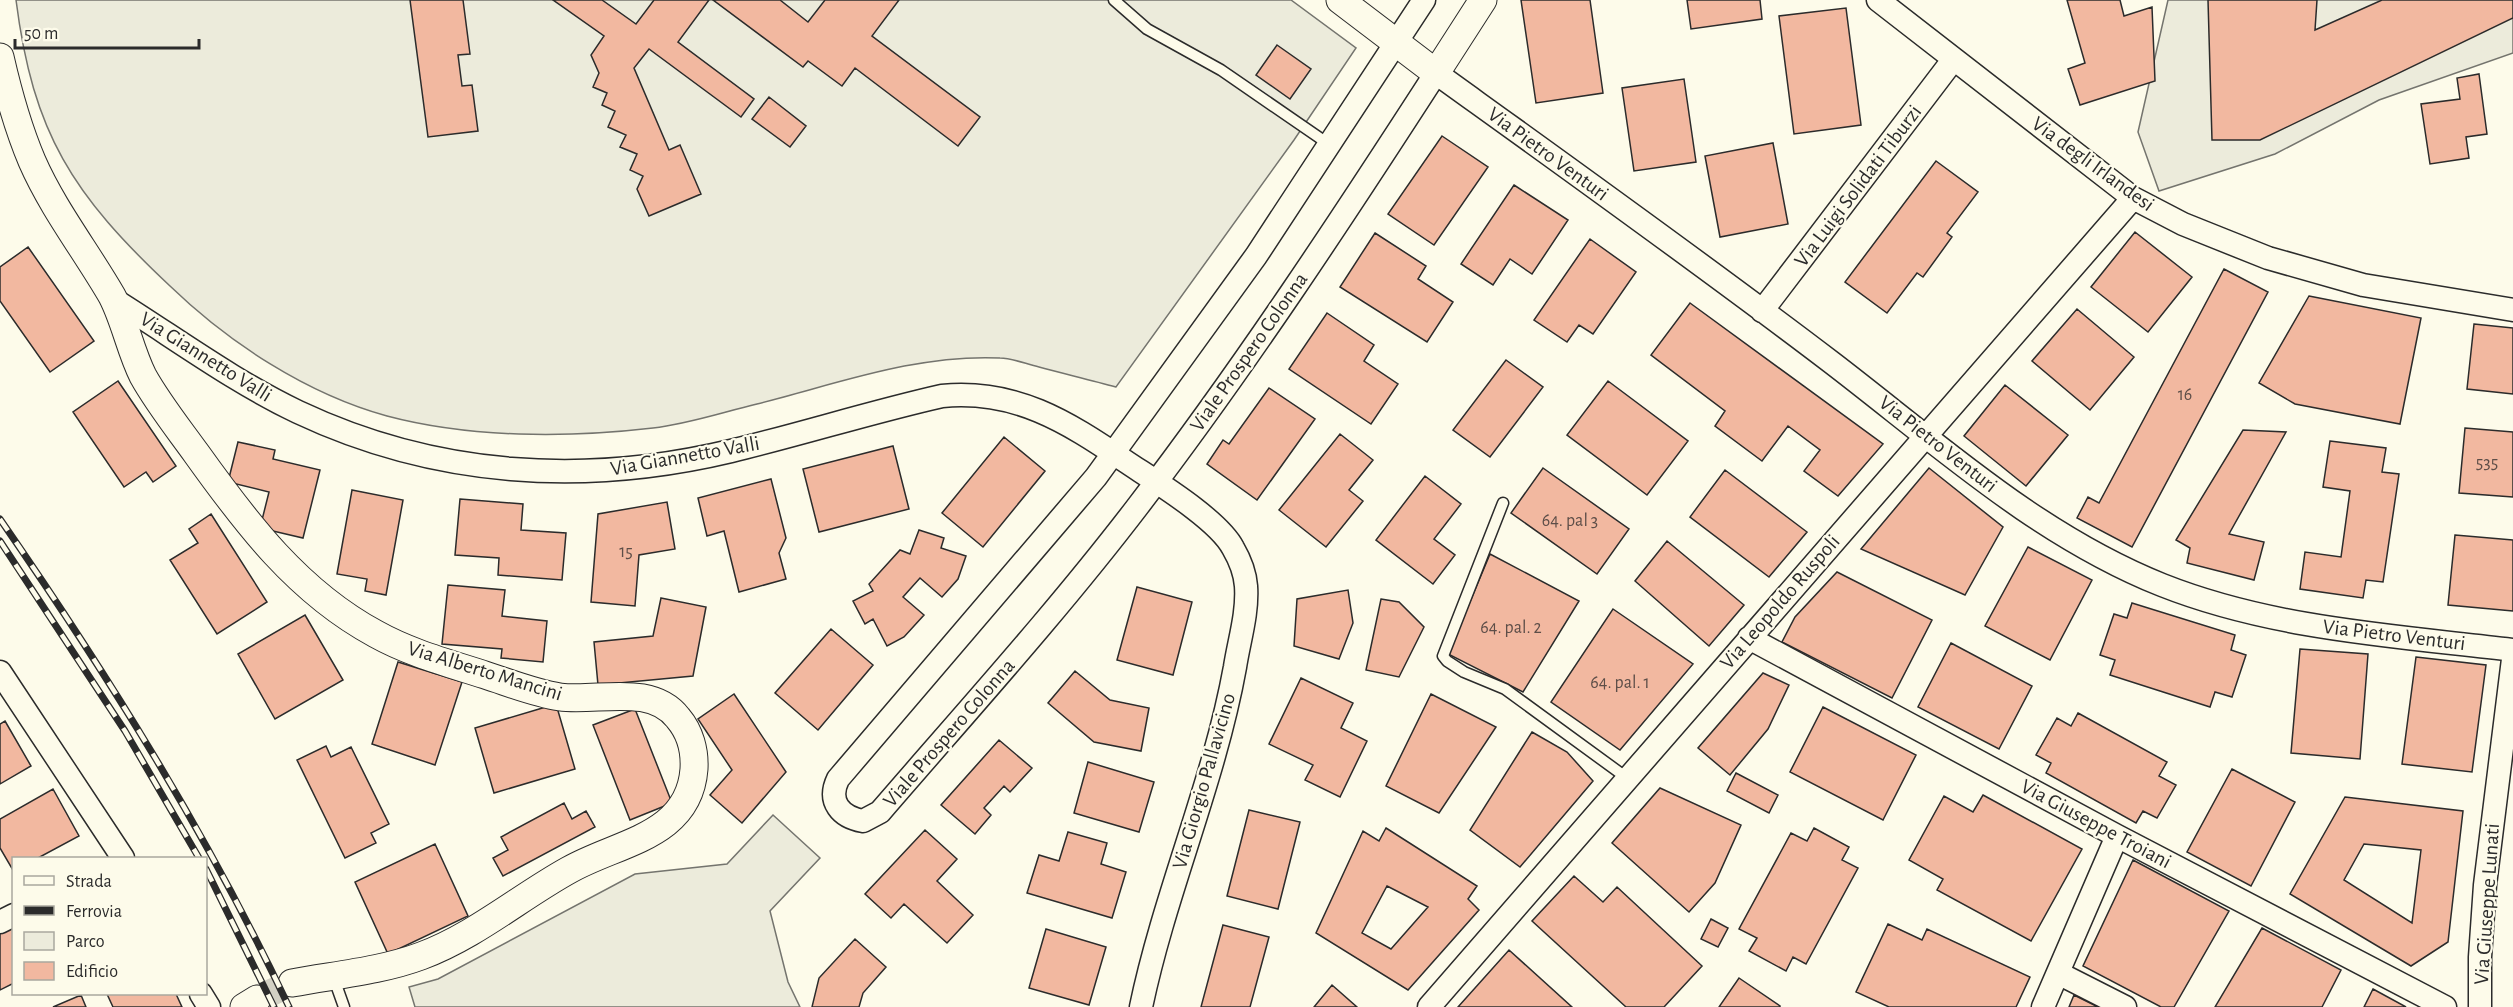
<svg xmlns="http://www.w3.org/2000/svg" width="2513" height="1007" font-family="'Alegreya Sans',sans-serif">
  <rect width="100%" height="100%" fill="#fdfbea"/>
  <path fill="#ecebdb" stroke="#74746e" stroke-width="1.5" d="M16 0H1291L1356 48 1294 140 1116 387C1091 380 1065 374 1039 367 1026 364 1012 358 1000 358 916 354 837 384 757 404 723 412 688 424 653 428 567 438 470 438 387 416 307 394 229 343 170 286 73 195 33 134 16 0Z
    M2168 0H2513V53L2379 100 2275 154 2159 191 2138 132Z
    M773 815 820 858 770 911 788 982 800 1007H415L409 987 438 979 635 874 727 864Z"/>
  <path fill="#f2b8a0" stroke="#2b2b2b" stroke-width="1.5" fill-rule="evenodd" d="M410 0H463L470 54 458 55 462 86 472 85 478 131 428 137Z
    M553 0H602L636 24 654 0H709L678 42 754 99 741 117 649 49 634 68 669 150 680 145 701 194 649 216 637 189 643 176 630 170 637 154 620 147 626 135 608 127 615 111 602 105 607 93 593 87 599 73 591 55 604 36Z
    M713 0H780L808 22 825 0H899L872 36 980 117 958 146 855 68 842 86 808 61 803 67Z
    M1521 0H1590L1603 93 1536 103Z
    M1687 0H1760L1762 19 1691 29Z
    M2067 0H2120L2124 16 2152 7 2155 81 2080 105 2068 69 2085 63Z
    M2208 0H2317L2315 30 2382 0H2513V18L2260 140H2212Z
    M1846 8 1861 125 1794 134 1779 16Z
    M1277 45 1311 69 1290 99 1256 75Z
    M2479 74 2487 134 2466 137 2469 158 2430 164 2421 104 2460 99 2457 78Z
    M1684 79 1696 162 1634 171 1622 88Z
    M769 97 806 126 790 147 752 119Z
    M1442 136 1488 167 1434 245 1388 214Z
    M1773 143 1788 224 1720 237 1705 156Z
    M1936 161 1978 192 1947 233 1952 237 1923 277 1917 273 1887 313 1845 282Z
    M1514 185 1568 220 1532 274 1510 259 1493 285 1461 264Z
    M2135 232 2192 277 2148 332 2091 287Z
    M1375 233 1426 266 1418 279 1453 302 1427 342 1340 287Z
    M1590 239 1636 272 1593 334 1579 325 1567 342 1534 320Z
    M28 247 94 341 50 372 0 301V267Z
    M2224 269 2268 292 2132 547 2077 518 2088 497 2099 503Z
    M2309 296 2421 318 2400 424 2295 404 2259 383Z
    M1690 303 1883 444 1838 496 1804 471 1820 450 1788 426 1762 461 1715 426 1725 411 1651 355Z
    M2077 309 2134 357 2090 410 2032 361Z
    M1327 313 1374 345 1364 361 1398 384 1371 424 1289 369Z
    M2474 324 2513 328V394L2467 389Z
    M1506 360 1543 387 1490 457 1453 430Z
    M118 381 176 466 153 482 146 472 124 487 73 412Z
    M1608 381 1688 441 1647 495 1567 435Z
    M2005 385 2068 435 2026 486 1964 436Z
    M1269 388 1315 419 1257 500 1207 464 1223 440 1229 444Z
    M2465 428 2513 432V497L2459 493Z
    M2243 430 2286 432 2229 534 2264 542 2254 580 2187 563 2190 548 2176 540Z
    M1340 434 1373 460 1349 490 1363 501 1326 547 1279 510Z
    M1004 437 1045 471 983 547 942 513Z
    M2330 441 2386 448 2382 472 2399 474 2383 582 2366 580 2363 598 2300 589 2305 552 2341 557 2350 491 2323 487Z
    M238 442 275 450 273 459 320 470 303 538 260 528 269 492 228 482Z
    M893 446 909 509 819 532 803 469Z
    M1543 468 1629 529 1597 574 1511 513Z
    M1929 468 2003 527 1965 595 1861 549Z
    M1725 470 1807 532 1769 577 1690 517Z
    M1425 476 1461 504 1434 539 1455 555 1433 584 1376 540Z
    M771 479 786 538 779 553 786 579 739 592 724 531 707 536 698 498Z
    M352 490 403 500 386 595 365 591 367 579 337 574Z
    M460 499 523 504 521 530 566 533 562 580 498 575 499 558 455 555Z
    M667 502 675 549 639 555 635 606 591 602 598 514Z
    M211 514 267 602 217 634 170 560 198 543 189 529Z
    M919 530 944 538 941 548 966 556 958 579 942 597 920 578 903 597 924 615 904 637 887 646 873 619 865 624 853 601 873 591 869 584 900 550 910 554Z
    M2455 535 2513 540V611L2448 605Z
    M1667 541 1744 605 1709 646 1635 581Z
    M2028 547 2092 580 2050 660 1985 626Z
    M1490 554 1579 601 1523 692 1448 654Z
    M1837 572 1932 620 1892 698 1782 642 1795 617Z
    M448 585 505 590 502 616 547 621 543 662 501 658 502 649 442 644Z
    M1137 587 1192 602 1173 675 1117 660Z
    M1348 590 1353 623 1339 659 1294 646 1297 599Z
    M661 598 706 607 693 676 598 685 594 642 653 636Z
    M1381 599 1399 602 1424 627 1399 677 1366 670Z
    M2132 603 2235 635 2231 650 2246 655 2232 697 2215 692 2210 707 2110 675 2115 660 2100 655 2114 614 2127 618Z
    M1613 609 1693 664 1620 750 1551 702Z
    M305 615 343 680 275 719 238 654Z
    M831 629 873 665 818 730 775 693Z
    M1951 643 2032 686 1999 749 1918 707Z
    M2300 649 2368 654 2360 759 2291 753Z
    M2416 657 2486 665 2472 772 2402 764Z
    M398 662 462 682 435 765 372 744Z
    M1075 671 1110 700 1149 708 1141 751 1094 742 1048 703Z
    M1763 673 1789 685 1768 729 1730 775 1698 748Z
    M1301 678 1353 703 1341 728 1367 741 1340 797 1305 780 1313 765 1269 744Z
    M734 694 786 772 742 823 710 795 732 770 698 719Z
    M1431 694 1496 727 1439 813 1386 786Z
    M556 704 575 769 494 793 475 728Z
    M1823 707 1916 755 1883 820 1790 772Z
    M635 709 672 803 630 820 593 725Z
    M2078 713 2167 762 2159 776 2176 785 2157 818 2143 811 2136 823 2046 773 2051 763 2036 755 2057 718 2071 726Z
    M5 721 31 766 0 784V724Z
    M1532 732 1567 752 1593 781 1520 867 1470 830Z
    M999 740 1032 768 1010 792 1004 786 984 808 991 815 975 834 941 805Z
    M326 746 331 757 351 747 389 824 371 833 376 843 345 858 297 760Z
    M1088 762 1154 782 1139 832 1074 813Z
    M2232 769 2295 802 2251 886 2187 852Z
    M1736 773 1778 795 1769 813 1727 791Z
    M1660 788 1741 825 1715 883 1689 912 1612 843Z
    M53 789 79 836 38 858H14V872L0 848V819Z
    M1983 795 2082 849 2031 941 1937 890 1943 879 1909 860 1944 796 1973 812Z
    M2345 797 2463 811 2448 942 2411 966 2290 894ZM2364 844 2421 850 2412 923 2344 880Z
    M564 803 572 819 586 811 595 827 503 876 493 858 508 850 501 837Z
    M1249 810 1300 822 1278 909 1227 896Z
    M1386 828 1477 886 1468 899 1479 910 1408 990 1316 933 1363 831 1379 841ZM1387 886 1428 907 1391 949 1362 933Z
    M1814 828 1849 847 1842 860 1858 868 1806 964 1793 957 1786 971 1749 951 1757 938 1739 929 1791 833 1807 841Z
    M925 830 957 859 937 881 973 915 947 943 904 904 891 918 865 894Z
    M1068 832 1107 843 1101 864 1126 872 1112 918 1027 893 1039 855 1059 861Z
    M435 844 468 916 388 954 355 882Z
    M2133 860 2229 911 2174 1007H2161L2083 966Z
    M1574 876 1603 902 1617 887 1702 966 1664 1007H1626L1532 921Z
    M1711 919 1728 928 1718 947 1701 939Z
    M14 924V983L0 990V930Z
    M1888 924 1922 940 1927 929 2030 977 2016 1007H1889L1856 992Z
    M1223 925 1269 937 1250 1007H1201Z
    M2262 928 2341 970 2322 1007H2215Z
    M1046 929 1106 947 1089 1005 1029 988Z
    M855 939 886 967 863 993 859 1007H812L819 978Z
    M1509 950 1572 1007H1458Z
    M1739 978 1780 1006V1007H1719Z
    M1332 985 1357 1007H1314Z
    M2373 989 2406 1007H2364Z
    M107 994H176L182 1007H113Z
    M81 995 86 1007H53Z
    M2074 995 2098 1007H2069Z"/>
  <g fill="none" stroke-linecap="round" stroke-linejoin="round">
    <path stroke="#d3d1c4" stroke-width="27" stroke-dasharray="27 14" stroke-linecap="butt" d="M257 999 292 983"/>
    <defs>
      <path id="service" d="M1114 0 1147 29 1221 70 1330 145
        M1503 503 1443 656 1447 661 1464 672 1505 689 1627 778
        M333 976 344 1007"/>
      <path id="minor" d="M1424 0 1256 256 1096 477 838 779C827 802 841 817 863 821L880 812C967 711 1057 612 1138 506 1245 366 1341 220 1436 73 1568 168 1701 263 1831 362 1937 443 2037 535 2162 585 2273 629 2396 636 2513 650
        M1878 0 2133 198 2183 224 2268 258 2363 285 2513 310
        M113 299C174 337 233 381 298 412 436 477 584 486 731 451 802 434 871 412 942 396 1015 389 1066 421 1125 461 1153 480 1218 519 1233 548 1240 560 1245 573 1246 586 1248 613 1239 641 1235 667 1214 783 1165 892 1141 1007
        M1762 311 1953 60
        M1749 638 2117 836 2445 1007
        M0 672 123 858
        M0 922 14 915
        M2058 973 2125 1007
        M201 994 209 1007
        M1429 1007 2133 198
        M2043 1007 2117 836
        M2480 1007V957L2485 885 2513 659"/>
      <path id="tertiary" d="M1340 0 1436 73 1483 0
        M0 57C8 92 18 128 32 161 53 209 86 251 112 296 125 321 130 350 143 376 158 403 178 428 196 453 246 523 298 592 376 634 410 653 448 663 485 675 510 683 534 693 560 697 598 702 651 683 678 718 690 732 695 751 694 769 689 837 618 842 569 870 520 897 475 936 421 956 381 971 334 975 292 983
        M244 1007 257 999"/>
    </defs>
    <use href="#service" stroke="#2b2b2b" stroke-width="13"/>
    <use href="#minor" stroke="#2b2b2b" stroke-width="25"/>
    <use href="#tertiary" stroke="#2b2b2b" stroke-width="29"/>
    <use href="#service" stroke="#fdfbea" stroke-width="10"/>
    <use href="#minor" stroke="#fdfbea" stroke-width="22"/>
    <use href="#tertiary" stroke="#fdfbea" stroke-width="27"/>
    <defs>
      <path id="rail" d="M0 519C108 675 208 835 289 1007
        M0 541 125 731 199 858
        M206 869 274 1007"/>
    </defs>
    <use href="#rail" stroke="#2b2b2b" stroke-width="7"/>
    <use href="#rail" stroke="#fdfbea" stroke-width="4.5" stroke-dasharray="14" stroke-linecap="butt"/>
  </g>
  <g text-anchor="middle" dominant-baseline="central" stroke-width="4.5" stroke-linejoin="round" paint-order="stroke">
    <g font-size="18" fill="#5d4e48">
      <text x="2185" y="395">16</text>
      <text x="2487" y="463">535</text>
      <text x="1570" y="521">64. pal 3</text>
      <text x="626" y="552">15</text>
      <text x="1511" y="628">64. pal. 2</text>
      <text x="1620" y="683">64. pal. 1</text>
    </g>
    <g font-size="21" fill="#2b2b2b" stroke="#fdfbea">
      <text transform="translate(1548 154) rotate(36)">Via Pietro Venturi</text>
      <text transform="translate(2093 164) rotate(36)">Via degli Irlandesi</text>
      <text transform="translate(1858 186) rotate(-53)">Via Luigi Solidati Tiburzi</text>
      <text transform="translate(1249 352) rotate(-55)">Viale Prospero Colonna</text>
      <text transform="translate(206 357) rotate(32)">Via Giannetto Valli</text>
      <text transform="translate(1938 444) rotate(38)">Via Pietro Venturi</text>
      <text transform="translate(685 456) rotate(-10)">Via Giannetto Valli</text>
      <text transform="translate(1780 602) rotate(-49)">Via Leopoldo Ruspoli</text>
      <text transform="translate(2394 635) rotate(7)">Via Pietro Venturi</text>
      <text transform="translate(485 671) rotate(17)">Via Alberto Mancini</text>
      <text transform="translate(949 733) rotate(-49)">Viale Prospero Colonna</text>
      <text transform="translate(1204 781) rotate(-74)">Via Giorgio Pallavicino</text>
      <text transform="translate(2096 824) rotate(28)">Via Giuseppe Troiani</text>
      <text transform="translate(2487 904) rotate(-86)">Via Giuseppe Lunati</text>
    </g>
  </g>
  <rect x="12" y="857" width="195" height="138" fill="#fdfbea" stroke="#a9a89e" stroke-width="1.5"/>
  <rect x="24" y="876" width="30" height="9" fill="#fdfbea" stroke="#a9a89e" stroke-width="1.5"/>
  <text x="66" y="887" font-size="18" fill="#2b2b2b">Strada</text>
  <rect x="24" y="906" width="30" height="9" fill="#2b2b2b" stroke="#a9a89e" stroke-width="1.5"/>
  <text x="66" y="917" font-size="18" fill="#2b2b2b">Ferrovia</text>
  <rect x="24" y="932" width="30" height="18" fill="#ecebdb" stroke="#a9a89e" stroke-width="1.5"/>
  <text x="66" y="947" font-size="18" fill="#2b2b2b">Parco</text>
  <rect x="24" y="962" width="30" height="18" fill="#f2b8a0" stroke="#a9a89e" stroke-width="1.5"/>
  <text x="66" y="977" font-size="18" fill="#2b2b2b">Edificio</text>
  <path d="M15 39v9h184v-9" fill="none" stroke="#2b2b2b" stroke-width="3"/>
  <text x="24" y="39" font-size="18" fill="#2b2b2b" stroke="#fdfbea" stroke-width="4.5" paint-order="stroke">50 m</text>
</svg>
